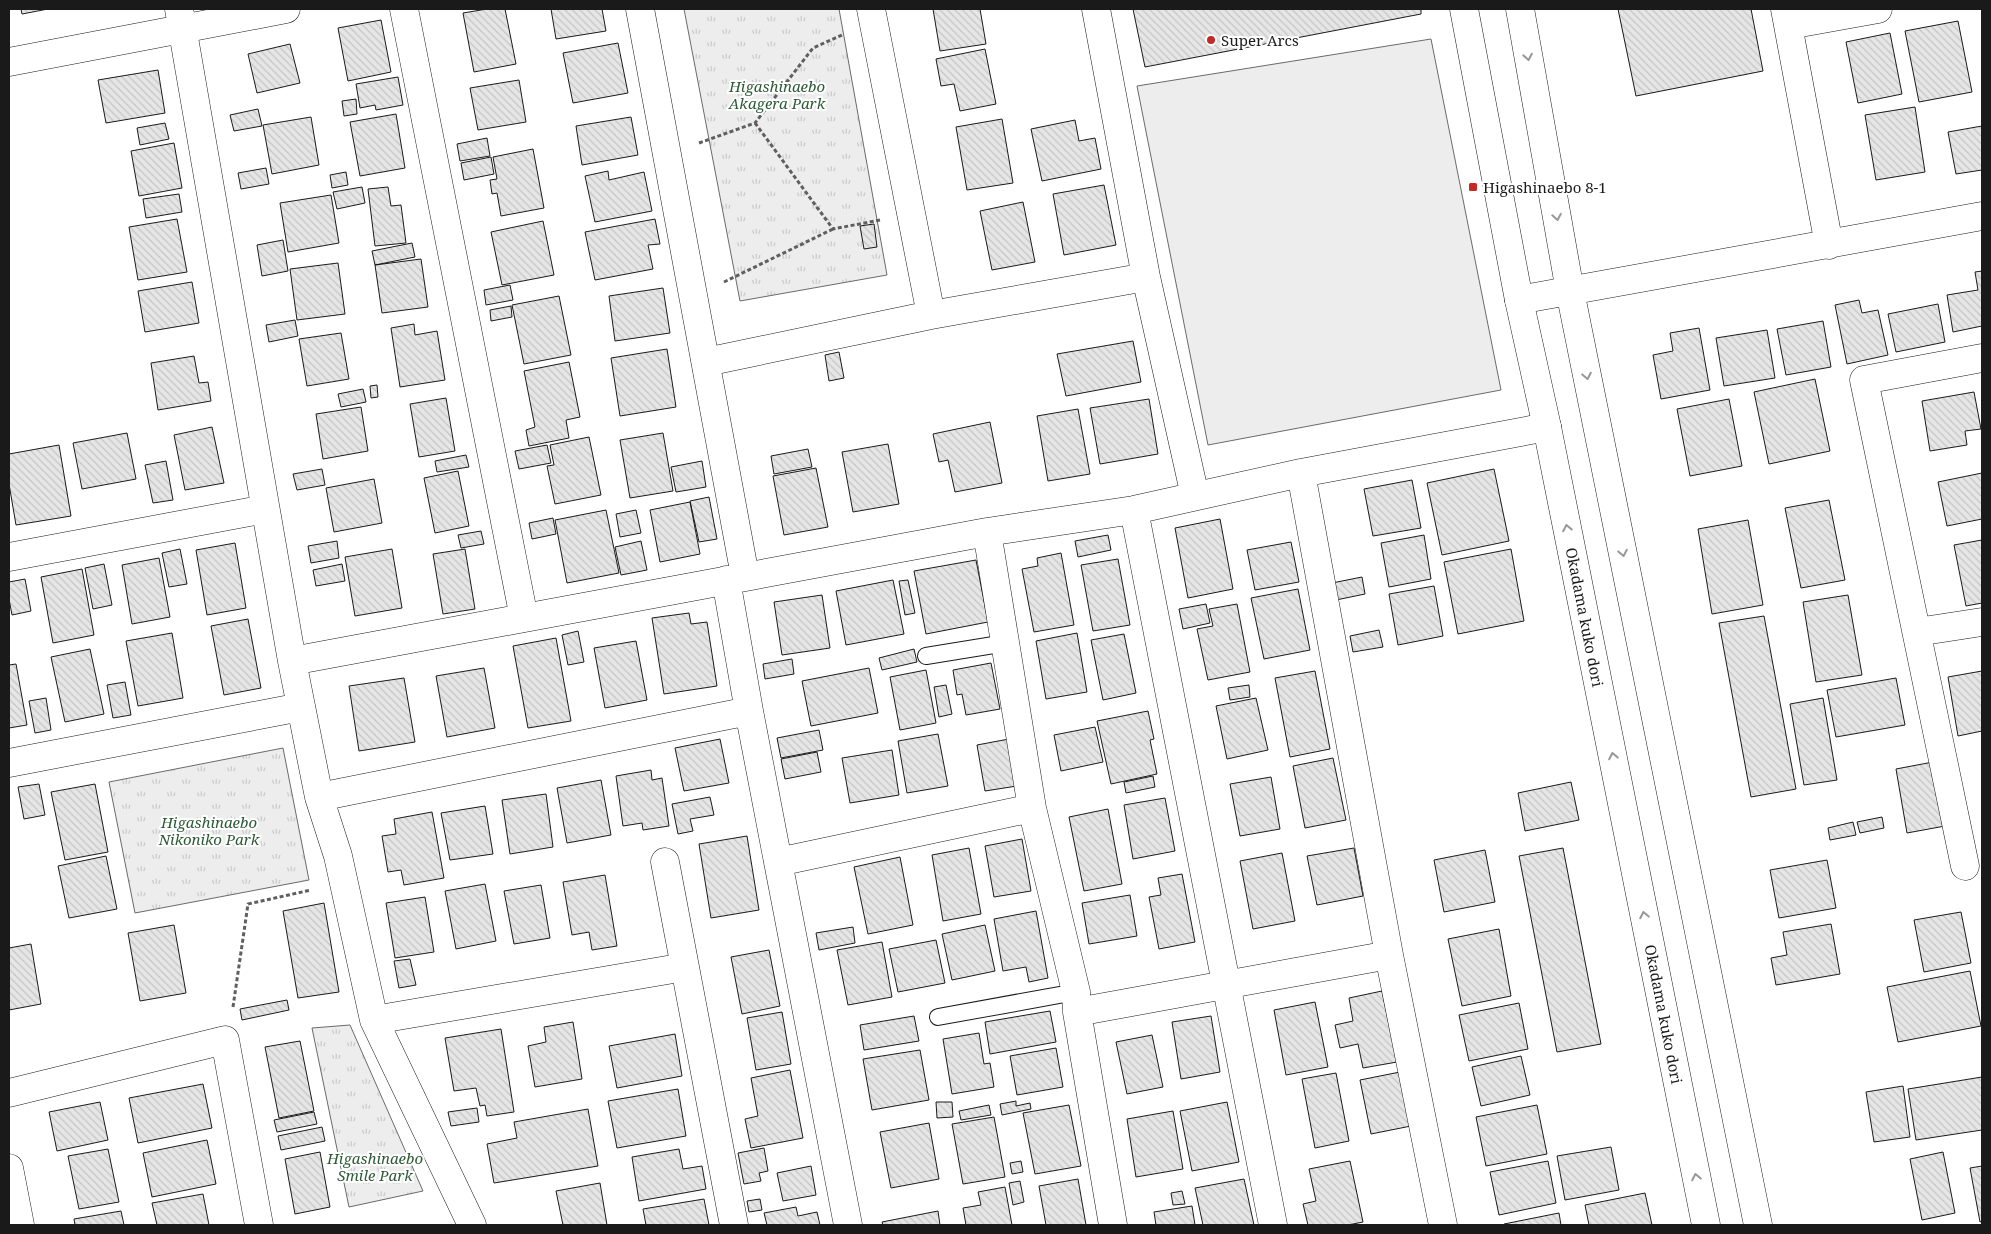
<svg xmlns="http://www.w3.org/2000/svg" width="1991" height="1234" font-family="'Noto Serif',serif">
  <defs>
    <pattern id="park-tufts" width="24" height="20" patternUnits="userSpaceOnUse" patternTransform="scale(1.25)"><rect width="24" height="20" fill="#ededed"/><path d="M3 7l-1-3M5 7V3M7 7l1-3M15 17l-1-3M17 17v-4M19 17l1-3" fill="none" stroke="#cbcbcb"/></pattern>
    <pattern id="building-back-hatch" width="6" height="6" patternUnits="userSpaceOnUse" patternTransform="scale(1.25)"><rect width="6" height="6" fill="#e6e6e6"/><path d="M-1 5l2 2M0 0l6 6M5-1l2 2" fill="none" stroke="#c5c5c5"/></pattern>
  </defs>
  <rect width="100%" height="100%" fill="#fff"/>
  <path fill="#ededed" stroke="#6a6a6a" d="M1431 39 1501 390 1208 445 1137 86Z"/>
  <path fill="url(#park-tufts)" stroke="#6a6a6a" d="M684 9H839L887 275 740 301Z
    M283 748 309 880 135 913 109 782Z
    M350 1025 423 1191 349 1207 312 1028Z"/>
  <path fill="url(#building-back-hatch)" stroke="#1a1a1a" d="M21 9H48L22 14Z
    M487 9H505L516 64 474 72 463 13Z
    M551 9H602L606 31 556 39Z
    M933 9H980L986 44 940 51Z
    M1133 9H1421V14L1145 67Z
    M1618 9H1751L1763 71 1636 96Z
    M381 20 391 72 348 81 338 28Z
    M1958 21 1972 92 1919 102 1905 31Z
    M1890 33 1902 94 1858 103 1846 42Z
    M618 43 628 93 573 103 563 53Z
    M290 44 300 83 257 93 248 54Z
    M985 49 996 104 960 111 954 84 941 86 936 59Z
    M158 70 165 113 106 123 98 80Z
    M398 77 403 105 376 110 375 105 360 108 356 84Z
    M519 80 526 122 478 130 470 88Z
    M356 99 357 114 344 116 342 101Z
    M1915 107 1925 172 1876 180 1865 115Z
    M258 109 262 126 234 131 230 115Z
    M396 114 405 168 360 176 350 122Z
    M311 117 319 165 272 174 263 125Z
    M631 117 638 155 582 165 576 126Z
    M1002 119 1013 183 967 190 956 127Z
    M1075 120 1079 141 1095 138 1101 169 1042 181 1031 129Z
    M165 123 169 139 140 145 137 128Z
    M1982 126V170L1956 174 1948 132Z
    M487 138 490 156 460 161 457 144Z
    M174 143 182 188 139 196 131 151Z
    M533 149 544 208 501 216 497 193 492 194 490 180 497 179 493 157Z
    M491 157 494 174 464 180 461 163Z
    M266 168 269 184 241 189 238 173Z
    M608 171 609 180 644 172 652 211 595 222 585 176Z
    M346 172 348 185 332 188 330 175Z
    M1104 185 1116 245 1064 255 1053 194Z
    M362 187 365 203 337 209 333 192Z
    M388 187 391 206 401 205 406 243 375 246 368 189Z
    M179 194 182 212 146 218 143 199Z
    M331 195 339 243 288 252 280 203Z
    M1023 202 1035 262 992 270 980 211Z
    M177 219 187 272 138 280 129 227Z
    M655 219 660 244 648 245 653 269 595 280 585 232Z
    M543 221 554 275 502 285 491 232Z
    M874 224 877 247 864 249 860 226Z
    M283 240 288 271 262 276 257 245Z
    M412 243 415 257 375 265 372 251Z
    M421 259 428 307 382 313 375 265Z
    M338 263 345 314 297 320 290 269Z
    M1982 271V326L1953 332 1947 295 1978 290 1975 272Z
    M192 282 199 323 145 332 138 291Z
    M510 285 513 300 486 305 484 290Z
    M663 288 670 333 615 341 609 296Z
    M559 296 571 355 524 364 512 305Z
    M1859 300 1862 313 1878 310 1888 355 1847 364 1835 305Z
    M1938 304 1945 342 1896 352 1888 314Z
    M511 306 512 317 491 321 490 310Z
    M295 320 298 336 269 342 266 325Z
    M1823 321 1831 367 1786 375 1777 329Z
    M414 324 415 335 437 331 445 380 400 387 391 328Z
    M1699 328 1710 390 1661 399 1653 355 1673 351 1670 333Z
    M1767 330 1775 378 1724 386 1716 338Z
    M341 333 349 379 307 386 299 339Z
    M1133 341 1141 382 1066 396 1057 354Z
    M667 349 676 407 620 416 611 358Z
    M839 352 844 378 829 381 825 355Z
    M194 356 199 383 208 382 211 401 158 410 151 363Z
    M569 362 580 417 566 420 569 438 529 446 526 430 535 427 524 371Z
    M1815 379 1830 451 1769 464 1754 392Z
    M377 385 378 397 371 398 370 386Z
    M363 389 366 402 341 407 338 394Z
    M1974 392 1981 429 1965 431 1967 445 1930 451 1922 401Z
    M446 398 455 451 419 457 410 404Z
    M1149 399 1158 454 1100 464 1090 408Z
    M1729 399 1742 466 1690 476 1677 409Z
    M361 407 368 451 323 459 316 414Z
    M1078 409 1090 474 1048 481 1037 416Z
    M990 422 1002 483 955 492 948 460 939 462 933 434Z
    M212 427 224 483 185 490 174 435Z
    M127 433 136 479 82 489 73 443Z
    M663 433 673 491 630 498 620 440Z
    M589 437 601 495 555 504 547 466 554 465 550 445Z
    M888 444 899 504 853 512 842 452Z
    M59 445 71 516 16 525 9 484V454Z
    M547 445 551 463 519 469 515 451Z
    M808 449 812 467 774 474 771 456Z
    M466 455 469 467 437 472 435 461Z
    M166 461 173 500 153 503 145 465Z
    M702 461 706 487 676 492 671 467Z
    M816 468 828 527 784 535 773 476Z
    M322 469 325 485 297 490 293 474Z
    M1494 469 1509 541 1442 555 1427 483Z
    M458 471 469 526 435 533 424 478Z
    M1982 473V519L1947 526 1938 482Z
    M374 479 382 523 334 532 326 488Z
    M1412 480 1421 528 1373 536 1364 489Z
    M709 497 717 539 699 542 690 501Z
    M1829 500 1845 580 1801 588 1785 508Z
    M690 502 700 554 660 562 650 510Z
    M606 510 619 573 567 583 555 520Z
    M636 510 641 533 620 537 616 514Z
    M553 518 556 534 532 539 529 523Z
    M1220 519 1233 589 1188 598 1175 528Z
    M1748 520 1763 605 1712 614 1698 529Z
    M481 531 484 544 461 548 458 535Z
    M1108 535 1111 550 1078 557 1075 541Z
    M1424 535 1431 579 1389 587 1381 543Z
    M1982 540V603L1966 606 1954 545Z
    M337 541 339 558 311 563 308 546Z
    M641 541 647 570 621 575 615 547Z
    M1291 542 1299 582 1255 590 1247 550Z
    M235 543 246 608 207 615 196 550Z
    M180 549 187 584 169 587 162 553Z
    M392 549 402 608 355 616 345 557Z
    M465 549 475 609 443 614 433 554Z
    M1511 549 1524 621 1458 634 1444 562Z
    M1061 553 1074 625 1034 632 1022 569 1038 566 1037 558Z
    M159 558 170 617 132 624 122 565Z
    M1118 559 1130 625 1093 631 1081 565Z
    M976 560 988 622 926 634 914 571Z
    M104 564 112 605 93 609 85 568Z
    M342 564 345 581 316 586 313 570Z
    M82 569 94 635 53 643 41 577Z
    M1362 577 1365 594 1336 600 1332 583Z
    M25 579 31 611 12 615 9 599V582Z
    M893 580 904 634 846 645 836 591Z
    M908 580 915 613 905 615 899 581Z
    M1434 586 1443 636 1398 645 1389 594Z
    M1298 589 1310 650 1264 659 1251 598Z
    M822 595 830 648 782 655 774 602Z
    M1848 595 1862 675 1816 682 1803 602Z
    M1206 604 1210 623 1183 629 1179 609Z
    M1237 604 1250 672 1208 680 1197 629 1213 626 1209 609Z
    M689 613 691 624 707 622 717 686 664 694 652 618Z
    M1764 616 1796 789 1751 797 1719 623Z
    M248 619 261 688 224 695 211 626Z
    M1379 630 1383 647 1353 652 1350 636Z
    M578 631 584 662 568 665 562 635Z
    M172 633 183 698 138 706 126 641Z
    M1077 633 1087 692 1046 699 1036 641Z
    M1124 634 1136 693 1103 700 1091 640Z
    M556 638 571 721 528 728 513 646Z
    M636 641 647 700 605 708 594 648Z
    M90 649 104 714 65 722 51 657Z
    M914 649 917 662 882 670 879 658Z
    M792 659 794 674 765 679 763 664Z
    M991 663 1000 709 966 715 962 694 957 695 953 670Z
    M16 664 27 725 9 728V665Z
    M484 668 495 728 447 737 436 676Z
    M869 668 878 713 811 726 802 681Z
    M926 670 936 723 900 730 890 677Z
    M1315 671 1330 749 1290 757 1275 678Z
    M1982 671V731L1958 736 1948 677Z
    M404 678 415 742 359 751 349 686Z
    M1896 678 1905 725 1836 737 1827 690Z
    M125 682 131 715 113 718 107 685Z
    M946 685 952 714 939 717 934 687Z
    M1249 685 1250 697 1230 700 1228 688Z
    M46 698 51 730 35 733 29 701Z
    M1256 698 1268 750 1227 759 1216 706Z
    M1823 698 1837 780 1804 785 1790 704Z
    M1148 711 1154 739 1150 740 1157 774 1111 784 1097 721Z
    M1095 727 1103 762 1061 771 1054 735Z
    M819 730 823 750 781 758 777 738Z
    M938 734 948 786 907 793 898 741Z
    M720 739 729 783 684 791 675 748Z
    M1009 739 1017 786 985 791 977 745Z
    M892 750 899 795 850 803 842 758Z
    M817 752 821 772 785 779 781 759Z
    M1333 758 1346 820 1305 828 1293 766Z
    M1933 762 1945 826 1907 833 1896 769Z
    M651 770 652 780 662 778 669 826 643 830 642 823 623 826 616 776Z
    M1153 776 1155 787 1126 793 1124 782Z
    M1271 777 1280 829 1240 836 1230 784Z
    M601 780 611 835 567 843 557 788Z
    M1571 782 1579 820 1525 831 1518 793Z
    M39 784 45 815 24 819 18 787Z
    M95 784 108 852 65 860 51 792Z
    M546 794 553 847 510 854 502 800Z
    M710 797 714 815 690 819 693 831 678 834 672 804Z
    M1165 798 1175 851 1133 859 1124 805Z
    M485 806 493 854 450 860 441 813Z
    M1108 809 1122 884 1084 891 1069 817Z
    M432 812 444 878 404 885 401 870 388 872 382 836 396 834 394 819Z
    M1882 817 1884 828 1860 833 1857 822Z
    M1853 822 1856 835 1830 840 1828 828Z
    M747 836 759 910 711 918 699 844Z
    M1022 839 1031 891 994 897 985 846Z
    M969 848 981 914 943 921 932 855Z
    M1354 848 1363 896 1317 905 1307 856Z
    M1563 848 1601 1044 1557 1052 1519 856Z
    M1485 850 1495 902 1444 912 1434 860Z
    M1282 853 1295 921 1253 929 1240 861Z
    M106 856 117 909 69 918 58 866Z
    M900 857 913 925 868 934 854 867Z
    M1827 860 1836 908 1779 918 1770 870Z
    M1182 874 1195 942 1159 949 1149 897 1161 895 1158 878Z
    M605 875 617 946 592 950 589 932 572 935 563 882Z
    M485 884 496 941 456 949 445 891Z
    M541 885 550 938 514 944 504 891Z
    M1130 895 1137 936 1089 944 1082 903Z
    M425 897 434 952 395 958 386 903Z
    M324 903 339 992 298 998 283 911Z
    M1036 911 1048 978 1029 982 1026 967 1003 971 994 919Z
    M1961 912 1971 963 1924 972 1914 920Z
    M1831 924 1840 974 1776 985 1771 958 1787 955 1783 932Z
    M174 925 186 993 140 1001 128 933Z
    M985 925 995 971 952 980 942 934Z
    M853 927 855 943 819 950 816 933Z
    M1499 929 1511 996 1462 1006 1448 939Z
    M936 940 945 983 898 992 889 949Z
    M882 942 892 997 848 1005 837 950Z
    M31 944 41 1004 9 1010V948Z
    M769 950 780 1006 742 1014 731 957Z
    M410 959 416 985 399 988 394 961Z
    M1970 971 1981 1026 1898 1042 1887 987Z
    M1382 991 1397 1062 1363 1068 1358 1044 1340 1048 1335 1025 1353 1021 1349 998Z
    M287 1000 289 1010 242 1020 240 1009Z
    M1315 1002 1328 1067 1286 1075 1274 1010Z
    M1519 1003 1528 1049 1469 1061 1459 1015Z
    M1050 1011 1056 1042 990 1054 985 1022Z
    M782 1012 791 1064 756 1070 747 1018Z
    M914 1016 919 1041 864 1050 860 1025Z
    M1211 1016 1220 1072 1181 1079 1172 1022Z
    M573 1022 582 1079 535 1087 528 1046 546 1042 544 1027Z
    M501 1029 514 1112 487 1116 485 1105 480 1106 476 1088 454 1091 445 1038Z
    M979 1033 984 1064 990 1063 994 1087 952 1094 943 1039Z
    M675 1034 682 1076 617 1088 609 1046Z
    M1152 1035 1163 1087 1127 1094 1116 1042Z
    M300 1041 314 1111 279 1118 265 1047Z
    M1056 1048 1063 1087 1017 1095 1010 1056Z
    M920 1050 929 1100 872 1110 863 1059Z
    M1521 1056 1530 1095 1481 1106 1472 1067Z
    M790 1070 803 1138 751 1148 745 1119 758 1116 751 1078Z
    M1400 1072 1411 1126 1371 1134 1360 1080Z
    M1336 1073 1349 1141 1315 1148 1302 1079Z
    M1982 1077V1130L1916 1140 1908 1089Z
    M203 1084 212 1128 138 1143 129 1098Z
    M1903 1086 1910 1137 1874 1142 1866 1092Z
    M678 1089 686 1136 617 1148 608 1101Z
    M1016 1101V1106L1030 1103 1031 1109 1002 1115 1000 1104Z
    M100 1102 108 1140 57 1151 49 1112Z
    M936 1102H952L953 1117 937 1118Z
    M1227 1102 1239 1162 1192 1171 1180 1111Z
    M989 1105 991 1115 961 1120 959 1111Z
    M1069 1105 1081 1166 1035 1174 1023 1113Z
    M1537 1105 1547 1154 1486 1166 1476 1117Z
    M477 1108 479 1122 451 1126 448 1112Z
    M588 1109 598 1166 494 1183 487 1144 517 1138 514 1122Z
    M1173 1111 1183 1169 1136 1177 1127 1119Z
    M314 1112 317 1124 277 1132 274 1120Z
    M994 1117 1005 1177 963 1184 952 1124Z
    M929 1123 939 1179 891 1188 880 1132Z
    M322 1127 325 1141 281 1150 278 1136Z
    M207 1140 216 1184 152 1197 143 1153Z
    M1611 1147 1619 1190 1565 1200 1557 1156Z
    M764 1148 768 1171 759 1173 761 1181 744 1184 738 1153Z
    M108 1149 119 1202 79 1209 68 1156Z
    M679 1149 683 1169 702 1166 706 1189 639 1201 632 1157Z
    M320 1152 330 1207 295 1214 285 1159Z
    M1943 1152 1955 1213 1922 1220 1910 1159Z
    M1021 1161 1023 1172 1012 1174 1010 1163Z
    M1350 1161 1363 1222 1348 1225H1308L1303 1204 1316 1201 1309 1169Z
    M1548 1161 1556 1203 1499 1215 1490 1172Z
    M811 1166 816 1195 783 1201 777 1173Z
    M1982 1166V1221L1980 1222 1970 1168Z
    M1078 1179 1086 1225H1046L1039 1186Z
    M1244 1179 1254 1225H1203L1195 1188Z
    M1020 1181 1024 1202 1013 1205 1009 1183Z
    M600 1183 607 1225H563L556 1191Z
    M1005 1187 1012 1225H966L963 1208 981 1205 978 1192Z
    M1182 1191 1185 1204 1173 1205 1171 1193Z
    M1645 1193 1652 1225H1589L1585 1205Z
    M203 1194 209 1225H157L152 1203Z
    M704 1199 709 1225H646L643 1209Z
    M760 1199 762 1210 749 1212 747 1201Z
    M1192 1206 1195 1225H1156L1154 1212Z
    M796 1207 798 1216 817 1212 820 1225H767L764 1213Z
    M121 1211 124 1225H75L74 1219Z
    M938 1211 940 1225H883L882 1222Z
    M1559 1213 1561 1225H1504V1224Z"/>
  <g fill="none" stroke-linecap="round" stroke-linejoin="round">
    <defs>
      <path id="lane" d="M926 656 1006 643
        M938 1017 1076 992"/>
      <path id="street" d="M179 9 292 661 319 797 338 856 374 1020
        M404 9 524 618
        M640 9 745 576
        M871 9 931 315
        M1096 9 1146 277 1195 496
        M1785 9 1829 245
        M1789 25 1878 9
        M9 62 286 9
        M1519 300 1982 216
        M706 362 931 315 1146 277
        M1301 473 1389 955 1443 1225
        M1134 510 1273 1225
        M987 532 1032 808 1076 992 1077 1012 1113 1225
        M9 557 265 509
        M726 580 749 711 848 1225
        M1917 632 1982 622
        M292 661 987 532 1134 510 1301 473 1547 427
        M9 763 301 707
        M319 797 749 711
        M665 862 734 1225
        M778 862 1032 808
        M1965 866 1864 380 1982 358
        M1077 1012 1389 955
        M9 1093 225 1040 259 1225
        M9 1168 20 1225
        M472 1225 374 1020 685 967"/>
      <path id="secondary" d="M1464 9 1519 300 1547 427 1706 1225
        M1520 9 1570 291 1758 1225"/>
    </defs>
    <use href="#lane" stroke="#1a1a1a" stroke-width="18"/>
    <use href="#street" stroke="#1a1a1a" stroke-width="29"/>
    <use href="#secondary" stroke="#1a1a1a" stroke-width="29"/>
    <path stroke="#5f5f5f" stroke-width="3" stroke-dasharray="4 2.5" stroke-linecap="butt" d="M755 123 833 229 880 220
      M699 143 755 123 813 48 842 35
      M724 282 833 229
      M233 1007 248 904 311 890"/>
    <use href="#lane" stroke="#fff" stroke-width="16"/>
    <use href="#street" stroke="#fff" stroke-width="28"/>
    <use href="#secondary" stroke="#fff" stroke-width="28"/>
  </g>
  <defs><path id="oneway-chevron" d="M-2-3.5L2.5 0L-2 3.5" fill="none" stroke-width="1.6" stroke-linecap="round" stroke-linejoin="round" transform="scale(1.25)"/></defs>
  <g stroke="#989898">
    <use href="#oneway-chevron" transform="translate(1528 57) rotate(80)"/>
    <use href="#oneway-chevron" transform="translate(1557 217) rotate(80)"/>
    <use href="#oneway-chevron" transform="translate(1587 376) rotate(79)"/>
    <use href="#oneway-chevron" transform="translate(1567 528) rotate(-101)"/>
    <use href="#oneway-chevron" transform="translate(1623 553) rotate(79)"/>
    <use href="#oneway-chevron" transform="translate(1613 756) rotate(-101)"/>
    <use href="#oneway-chevron" transform="translate(1644 915) rotate(-101)"/>
    <use href="#oneway-chevron" transform="translate(1696 1177) rotate(-101)"/>
  </g>
  <g fill="#c62828" stroke="#fff" stroke-width="2">
    <circle cx="1211" cy="40" r="5"/>
    <rect x="1468" y="182" width="10" height="10" rx="2.5"/>
  </g>
  <g text-anchor="middle" dominant-baseline="central" stroke-width="4" stroke-linejoin="round" paint-order="stroke">
    <g font-size="15" fill="#1a1a1a" stroke="#fff" text-anchor="start">
      <text x="1221" y="40">Super Arcs</text>
      <text x="1483" y="187">Higashinaebo 8-1</text>
    </g>
    <g font-size="15" font-style="italic" fill="#2b5a34" stroke="#fff">
      <text x="777" y="86">Higashinaebo<tspan x="777" dy="17">Akagera Park</tspan></text>
      <text x="209" y="822">Higashinaebo<tspan x="209" dy="17">Nikoniko Park</tspan></text>
      <text x="375" y="1158">Higashinaebo<tspan x="375" dy="17">Smile Park</tspan></text>
    </g>
    <g font-size="15" fill="#1a1a1a" stroke="#fff">
      <text transform="translate(1585 617) rotate(79)">Okadama kuko dori</text>
      <text transform="translate(1664 1014) rotate(79)">Okadama kuko dori</text>
    </g>
  </g>
  <rect width="1991" height="1234" fill="none" stroke="#1a1a1a" stroke-width="20"/>
</svg>
